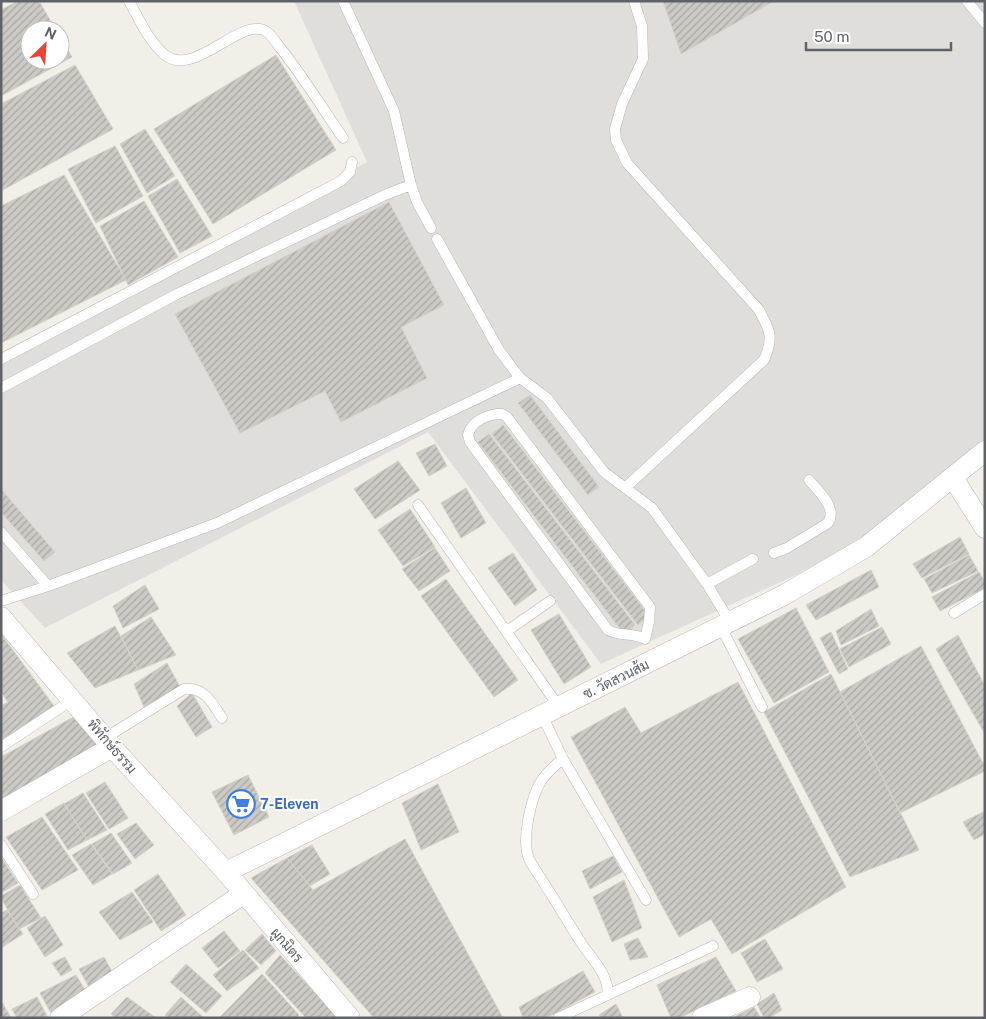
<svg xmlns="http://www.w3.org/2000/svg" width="986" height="1019" font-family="'Public Sans',Sarabun,sans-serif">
  <defs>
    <pattern id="building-hatch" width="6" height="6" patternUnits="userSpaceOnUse" patternTransform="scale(1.25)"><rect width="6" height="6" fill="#cccac5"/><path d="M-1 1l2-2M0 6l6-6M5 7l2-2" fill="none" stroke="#a9a8a4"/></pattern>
  </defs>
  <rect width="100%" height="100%" fill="#f1efe8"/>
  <path fill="#e0deda" d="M294 1H985V443L889 524 796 575 601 664 428 432 45 628 1 580V361L367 162Z"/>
  <path fill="url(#building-hatch)" stroke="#d6d1c6" d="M18 1H39L56 30H30V60H60V37L72 57 1 96V10Z
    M663 1H774L681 54Z
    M276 55 336 150 213 224 154 129Z
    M75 65 113 129 1 191V104Z
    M145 129 175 176 147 193 120 144Z
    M115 146 143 196 96 223 68 169Z
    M64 175 126 280 1 343V206Z
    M177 179 212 236 180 253 148 196Z
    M144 201 178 257 128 285 100 226Z
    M389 202 444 305 401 327 427 378 341 422 325 391 240 433 175 314Z
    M530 395 599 487 588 495 518 403Z
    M503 425 649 616 638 625 492 434Z
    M489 434 635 625 624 634 478 442Z
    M435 444 447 466 429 476 416 453Z
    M398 461 420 490 375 519 354 489Z
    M466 488 486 523 461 538 441 503Z
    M1 489 55 552 44 561 1 512Z
    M410 509 435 547 403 566 378 530Z
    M960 537 969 554 922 578 913 564Z
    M435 548 450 571 419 591 402 569Z
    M513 553 537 590 515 606 488 568Z
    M969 555 978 571 932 593 924 579Z
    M871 570 879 587 816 620 806 605Z
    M979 572 985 582V588L940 611 932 597Z
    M446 579 518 680 494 697 421 596Z
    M145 585 159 609 123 628 113 606Z
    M796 608 829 672 774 703 738 639Z
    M871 609 879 626 841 645 836 631Z
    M559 614 591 667 564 684 531 630Z
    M151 617 176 655 138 670 121 636Z
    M115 626 138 670 95 688 67 653Z
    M882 627 891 644 849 667 840 649Z
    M831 632 848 669 839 674 820 638Z
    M1 634 54 706 1 740V706L8 702 1 692Z
    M958 635 985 686V734L936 649Z
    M921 646 985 767V771L900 813 840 692Z
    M167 663 180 687 144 707 134 684Z
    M831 674 919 850 850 877 764 712Z
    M738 682 846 887 732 954 711 919 679 937 571 737 625 707 641 733Z
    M192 693 212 727 196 737 177 706Z
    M77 715 98 744 1 800V757Z
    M248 775 269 817 234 835 212 792Z
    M105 782 128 818 109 829 86 793Z
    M438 784 459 832 421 850 402 803Z
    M83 793 107 830 87 840 64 804Z
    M64 803 87 840 68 850 45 814Z
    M985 811V834L974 840 963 822Z
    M42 817 78 870 42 890 6 837Z
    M136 823 154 845 135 859 117 834Z
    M111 833 132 863 113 874 92 844Z
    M405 839 503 1018H374L251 878 287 858 313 890Z
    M91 844 112 874 93 885 72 855Z
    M312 845 330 874 310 886 287 858Z
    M613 856 622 872 590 889 582 871Z
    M1 857 18 883 1 893Z
    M158 874 186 915 161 931 134 890Z
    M624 880 642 928 612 942 593 897Z
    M20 885 41 918 19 929 1 898V896Z
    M132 892 153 922 120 940 99 912Z
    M7 910 23 934 1 948V913Z
    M45 916 63 945 45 957 27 928Z
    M224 931 240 951 218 968 202 948Z
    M262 934 276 951 261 965 245 950Z
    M638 938 648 957 630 960 624 944Z
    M765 939 783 969 757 982 741 953Z
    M243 950 259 968 227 991 213 975Z
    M280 955 336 1016 334 1018H306L265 973Z
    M65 957 72 970 61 976 52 963Z
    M104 957 116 979 91 991 79 969Z
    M716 957 736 991 679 1018H671L657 985Z
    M186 964 222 996 206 1013 170 982Z
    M583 971 595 992 546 1018H523L519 1007Z
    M262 974 299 1015 297 1018H219Z
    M76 975 88 995 52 1015 40 993Z
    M774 993 782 1010 769 1018H764L757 1004Z
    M37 997 48 1018H17L12 1009Z
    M127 997 156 1018H116L111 1014Z
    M181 997 204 1018H169L165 1015Z
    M1 1002H2L11 1018H1Z
    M616 1004 623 1018H601L599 1015Z
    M754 1007 761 1018H732Z"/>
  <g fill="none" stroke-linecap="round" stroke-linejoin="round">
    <defs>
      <path id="lane" d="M129 1C139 19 149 42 165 55 195 79 242 14 267 32 273 36 277 45 282 50 304 78 323 109 343 138
        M343 1 394 111 411 185
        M967 1 985 23
        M437 239 499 350 520 378 547 398 604 472 652 508 707 584 730 622
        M1 359 341 181 350 172 352 162
        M1 388 177 294 387 194 411 185 417 202 431 228
        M497 414H502L507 417 650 607 649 622 645 639C633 632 620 637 608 630L470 442 468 435C471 422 484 416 497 414Z
        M626 487 764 360C774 338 770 330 759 310L627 163 616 140 615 129 622 104 643 59 642 26 634 1
        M418 505 559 707
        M1 532 48 586
        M774 553 787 548 828 523C838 508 818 491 809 480
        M707 584 753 559
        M1 601 48 586 217 523 520 378
        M954 613 985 594
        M721 627 762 707
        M507 631 550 601
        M542 715 563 759C555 765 547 772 541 781 531 798 521 839 529 859 534 869 542 879 547 888 560 908 571 928 584 947 594 961 608 975 608 994
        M105 738 184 689C204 687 212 702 222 718
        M1 747 72 700
        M563 759 646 900
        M1 845 33 894
        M558 1018 713 946"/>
      <path id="street" d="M953 478 985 528
        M1 617 112 747 226 872 350 1018
        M1 811 112 747
        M226 872 784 595 866 547 985 451
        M60 1018 243 894
        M702 1018 750 997"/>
    </defs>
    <use href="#lane" stroke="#b5b8bc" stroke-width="11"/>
    <use href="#street" stroke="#b5b8bc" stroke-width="21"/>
    <use href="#lane" stroke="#fff" stroke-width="10"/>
    <use href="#street" stroke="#fff" stroke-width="20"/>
  </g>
  <defs>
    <symbol id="supermarket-ring" viewBox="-11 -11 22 22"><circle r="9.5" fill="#fff" stroke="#3f7fe0" stroke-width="1.5"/><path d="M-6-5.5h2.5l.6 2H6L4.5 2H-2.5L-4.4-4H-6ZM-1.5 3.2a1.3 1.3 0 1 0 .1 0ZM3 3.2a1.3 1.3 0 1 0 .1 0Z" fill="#3f7fe0"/></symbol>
  </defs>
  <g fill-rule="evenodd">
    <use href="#supermarket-ring" x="225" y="788" width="32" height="32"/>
  </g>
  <g text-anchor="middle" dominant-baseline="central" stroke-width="4" stroke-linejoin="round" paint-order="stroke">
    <g font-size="14" fill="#5f6368" stroke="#fff">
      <text transform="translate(616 679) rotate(-26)">ซ. วัดสวนส้ม</text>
      <text transform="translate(112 746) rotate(49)">พิทักษ์ธรรม</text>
      <text transform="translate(287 945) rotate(49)">ผูกมิตร</text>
    </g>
    <g font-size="14" font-weight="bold" fill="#366cbe" stroke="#fff" text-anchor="start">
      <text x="260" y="804">7-Eleven</text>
    </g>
  </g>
  <rect width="986" height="1019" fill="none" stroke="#5f6368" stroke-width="5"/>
  <g transform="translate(45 45) rotate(25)"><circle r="24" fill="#ffffff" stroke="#bfc1c3"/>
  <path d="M0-4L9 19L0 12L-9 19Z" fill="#ea4335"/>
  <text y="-8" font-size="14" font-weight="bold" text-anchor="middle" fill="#5f6368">N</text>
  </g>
  <path d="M806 42v8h145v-8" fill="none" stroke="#5f6368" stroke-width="2.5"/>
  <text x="814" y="42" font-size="15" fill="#5f6368" stroke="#ffffff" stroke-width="4" paint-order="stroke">50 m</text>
</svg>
